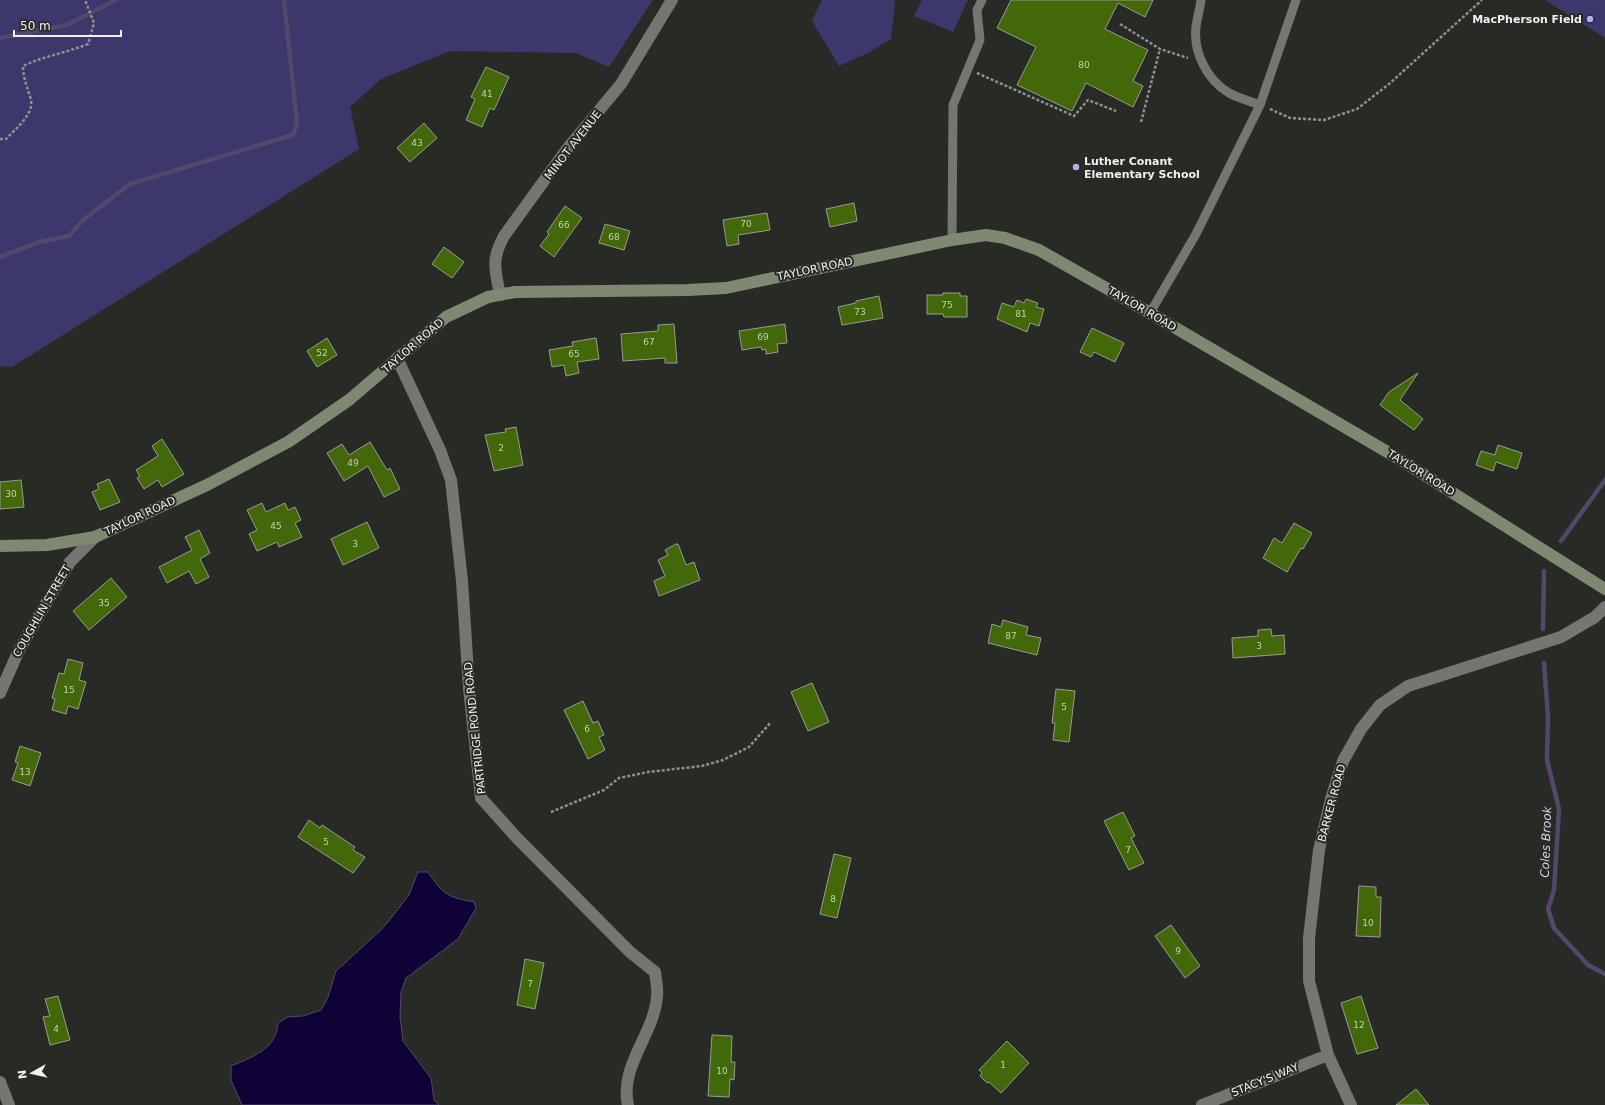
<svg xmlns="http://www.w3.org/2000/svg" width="1605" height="1105" font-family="'DejaVu Sans',sans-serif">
  <rect width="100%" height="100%" fill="#282a26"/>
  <path fill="#3c386c" d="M0 0H653L609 67 576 53 450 51 381 79 350 107 359 149 12 367 0 366Z
    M822 0H893L895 4 891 39 868 53 839 66 812 21Z
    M922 0H968L953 32 914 16Z
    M1545 0H1605V38Z"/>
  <path fill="#0f0035" stroke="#52486c" d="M418 872H428C443 895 448 897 474 902L476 908 458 939 406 978 401 992 400 1017 403 1041 431 1078 434 1100 439 1105H242L231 1080V1066C252 1057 277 1049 278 1023L288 1017 303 1016 321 1010 328 997 336 971 383 928 409 895Z"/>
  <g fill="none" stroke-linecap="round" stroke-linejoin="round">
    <path stroke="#52486c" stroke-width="4.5" d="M0 38 67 25 116 0
      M0 257 39 242 69 236 83 220 130 184 293 135 297 123 284 0
      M1561 541 1605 480
      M1543 629 1544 571
      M1544 663 1548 717 1547 760 1559 809 1554 890 1548 909 1554 928 1588 965 1605 974"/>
  </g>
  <path fill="#42680a" stroke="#999c96" d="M1011 0H1153L1145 17 1118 3 1105 29 1148 50 1133 81 1143 86 1133 107 1086 83 1072 111 1017 85 1036 47 997 28Z
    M486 67 509 77 494 110 490 108 482 127 466 120 475 99 471 97Z
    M424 123 437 138 410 162 397 148Z
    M854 203 857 221 830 227 826 209Z
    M565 206 582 218 554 257 540 246 549 234 547 232Z
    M767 213 770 230 738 235 739 244 727 246 723 220Z
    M605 224 630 231 624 250 599 243Z
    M444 247 464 262 452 278 432 264Z
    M943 293H960V296H967V317H944L943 314H927V295H943Z
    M879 296 883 318 842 325 838 307 856 303V301Z
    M1026 299 1038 303 1036 307 1044 309 1039 326 1030 323 1027 332 997 319 1002 303 1014 307 1017 300 1024 303Z
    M674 324 677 363H665V358L623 361 621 334 658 331V325Z
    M785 324 787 343 777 344 778 352 766 354V349L762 350 761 347 742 350 739 331Z
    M1092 328 1124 343 1115 362 1094 352 1091 357 1080 352Z
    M327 338 337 355 317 367 307 351Z
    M596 338 599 359 577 362 579 373 566 376 564 365 552 367 549 350 573 346 572 342Z
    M1418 373 1400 400 1423 419 1414 430 1380 405 1389 392Z
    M516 427 523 465 494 471 485 435 506 432 505 429Z
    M162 439 184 474 162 487 158 480 144 489 137 478 140 476 136 470 158 456 152 446Z
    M370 442 387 470 390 468 400 489 384 497 368 466 344 481 327 453 342 444 349 455Z
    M1498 445 1522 453 1517 469 1496 462 1493 471 1476 465 1481 451 1495 455Z
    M109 479 120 502 100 510 92 492 99 489 97 484Z
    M21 480 24 507 0 509V482Z
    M262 503 266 512 285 503 288 510 295 507 301 520 295 523 302 537 279 547 277 542 257 551 249 534 257 530 247 510Z
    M367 522 379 548 343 565 331 539Z
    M1294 523 1312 533 1303 549 1301 548 1287 572 1263 558 1274 538 1282 543Z
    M199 530 210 553 200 559 209 577 196 584 189 571 167 583 159 567 192 550 185 537Z
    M676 544H678L686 565 694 562 700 580 659 596 654 581 665 576 658 560 668 555 665 550Z
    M111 578 127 597 89 630 73 611Z
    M1003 620 1028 627 1026 635 1041 638 1037 655 988 643 992 624 1001 627Z
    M1271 629 1272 636 1284 635 1285 654 1233 658 1232 638 1258 636V630Z
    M68 659 83 663 79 680 86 682 78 709 68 706 66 714 52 710 55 699 52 698 59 673 64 674Z
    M812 683 829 722 808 731 791 692Z
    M1056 689 1075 691 1069 742 1053 740 1055 723H1052Z
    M583 701 593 723 598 721 604 735 599 737 605 750 588 759 564 710Z
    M20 746 41 753 30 786 12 780 18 763 15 762Z
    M1123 812 1135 836 1131 838 1144 863 1129 870 1104 821Z
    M309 820 320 828 322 825 355 847 353 850 365 857 353 873 298 837Z
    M834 854 851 858 837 918 820 914Z
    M1359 886 1376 887V897H1381L1380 937 1356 936Z
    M1171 925 1200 966 1185 978 1155 936Z
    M525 959 544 963 535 1009 517 1005Z
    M58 996 70 1040 50 1045 43 1017 50 1016 45 999Z
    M1361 996 1378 1048 1357 1054 1341 1003Z
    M712 1035 732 1036 731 1062H735L734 1080 730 1079 729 1097 708 1096Z
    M1007 1041 1029 1063 1001 1093 989 1082 987 1083 980 1076 982 1073 979 1070Z
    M1416 1089 1429 1105H1396Z"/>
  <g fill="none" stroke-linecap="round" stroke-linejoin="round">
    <path stroke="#90918e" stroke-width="2.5" stroke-dasharray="3 2" stroke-linecap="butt" d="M1120 24 1160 49 1188 58
      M977 73 1074 116 1088 100 1116 111
      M1270 109 1290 118 1324 120 1357 109 1389 84 1482 0
      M1141 122 1160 49
      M0 139H6C14 130 34 115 31 100 28 88 23 79 23 66 44 56 66 53 88 44L94 23 85 0
      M551 812 604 790 619 778 648 772 702 766 723 760 749 747 771 722"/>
    <path stroke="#737671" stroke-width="9" d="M1201 0C1200 9 1197 18 1196 27 1193 52 1207 80 1229 93 1238 98 1250 101 1260 105
      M952 240 953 105 980 40 977 10 982 0
      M1150 313 1196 234 1260 105 1296 0"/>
    <path stroke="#737671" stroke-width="12" d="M500 295C495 269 491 260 504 236L567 149 621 84 672 0
      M397 358 440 450 451 480 462 581 469 688 481 798 516 837 630 952 655 972C656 980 658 989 657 997 654 1034 619 1067 628 1105
      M0 693 19 650 70 562 95 537
      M0 1082 9 1105
      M1202 1105 1328 1055
      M1351 1105 1328 1055 1309 981V938L1319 850 1331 799 1343 761 1361 729 1380 705 1408 686 1561 637 1595 617 1605 607"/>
    <path stroke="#7d8a71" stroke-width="12" d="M0 546 47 545 95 537 209 484 288 442 349 400 446 317 488 297 515 292 688 290 726 288 952 240 986 235 1005 238 1039 250 1150 313 1396 457 1605 589"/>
  </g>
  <g fill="#b0aefa" stroke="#282a26" stroke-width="1.5">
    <circle cx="1590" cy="19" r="4"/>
    <circle cx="1076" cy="167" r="4"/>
  </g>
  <g text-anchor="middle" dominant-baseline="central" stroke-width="4" stroke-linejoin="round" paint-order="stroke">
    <g font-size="9" fill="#c4cfb5">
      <text x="1084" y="65">80</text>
      <text x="487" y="94">41</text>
      <text x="417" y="143">43</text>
      <text x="746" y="224">70</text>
      <text x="564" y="225">66</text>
      <text x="614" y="237">68</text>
      <text x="947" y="305">75</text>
      <text x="860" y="312">73</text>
      <text x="1021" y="314">81</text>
      <text x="763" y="337">69</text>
      <text x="649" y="342">67</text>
      <text x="322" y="353">52</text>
      <text x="574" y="354">65</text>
      <text x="501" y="448">2</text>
      <text x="353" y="463">49</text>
      <text x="11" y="494">30</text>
      <text x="276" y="526">45</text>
      <text x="355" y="544">3</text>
      <text x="104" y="603">35</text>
      <text x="1011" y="636">87</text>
      <text x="1259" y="646">3</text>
      <text x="69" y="690">15</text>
      <text x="1064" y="707">5</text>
      <text x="587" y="729">6</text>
      <text x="25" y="772">13</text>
      <text x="326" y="842">5</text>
      <text x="1128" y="850">7</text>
      <text x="833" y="899">8</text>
      <text x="1368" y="923">10</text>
      <text x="1178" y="951">9</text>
      <text x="530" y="984">7</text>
      <text x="1359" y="1025">12</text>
      <text x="56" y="1029">4</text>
      <text x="1003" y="1065">1</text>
      <text x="722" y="1071">10</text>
    </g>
    <g font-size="11" font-weight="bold" fill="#f0f1ee" stroke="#282a26" text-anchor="end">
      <text x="1582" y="19">MacPherson Field</text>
      <text x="1084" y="161" text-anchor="start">Luther Conant<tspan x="1084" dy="13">Elementary School</tspan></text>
    </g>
    <g font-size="11" fill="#f0f1ee" stroke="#282a26">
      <text transform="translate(573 145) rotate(-52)">MINOT AVENUE</text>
      <text transform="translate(815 269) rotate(-12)">TAYLOR ROAD</text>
      <text transform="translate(1142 309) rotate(30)">TAYLOR ROAD</text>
      <text transform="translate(413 346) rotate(-41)">TAYLOR ROAD</text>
      <text transform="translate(1421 473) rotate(32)">TAYLOR ROAD</text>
      <text transform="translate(140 516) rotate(-25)">TAYLOR ROAD</text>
      <text transform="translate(42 611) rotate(-60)">COUGHLIN STREET</text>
      <text transform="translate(475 728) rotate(-96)">PARTRIDGE POND ROAD</text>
      <text transform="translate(1332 803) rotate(-75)">BARKER ROAD</text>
      <text transform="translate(1265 1080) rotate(-22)">STACY'S WAY</text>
    </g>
    <g font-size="12" font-style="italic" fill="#d5d5eb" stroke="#282a26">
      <text transform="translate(1546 842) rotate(-88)">Coles Brook</text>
    </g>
  </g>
  <g transform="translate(32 1073) rotate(262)" stroke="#282a26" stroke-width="3" paint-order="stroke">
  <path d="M0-3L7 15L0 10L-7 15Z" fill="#f0f1ee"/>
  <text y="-6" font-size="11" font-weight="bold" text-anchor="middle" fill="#f0f1ee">N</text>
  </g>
  <path d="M14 30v6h107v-6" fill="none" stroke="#f0f1ee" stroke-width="2"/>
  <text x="20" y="30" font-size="12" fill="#f0f1ee" stroke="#282a26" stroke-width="3" paint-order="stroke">50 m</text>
</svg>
